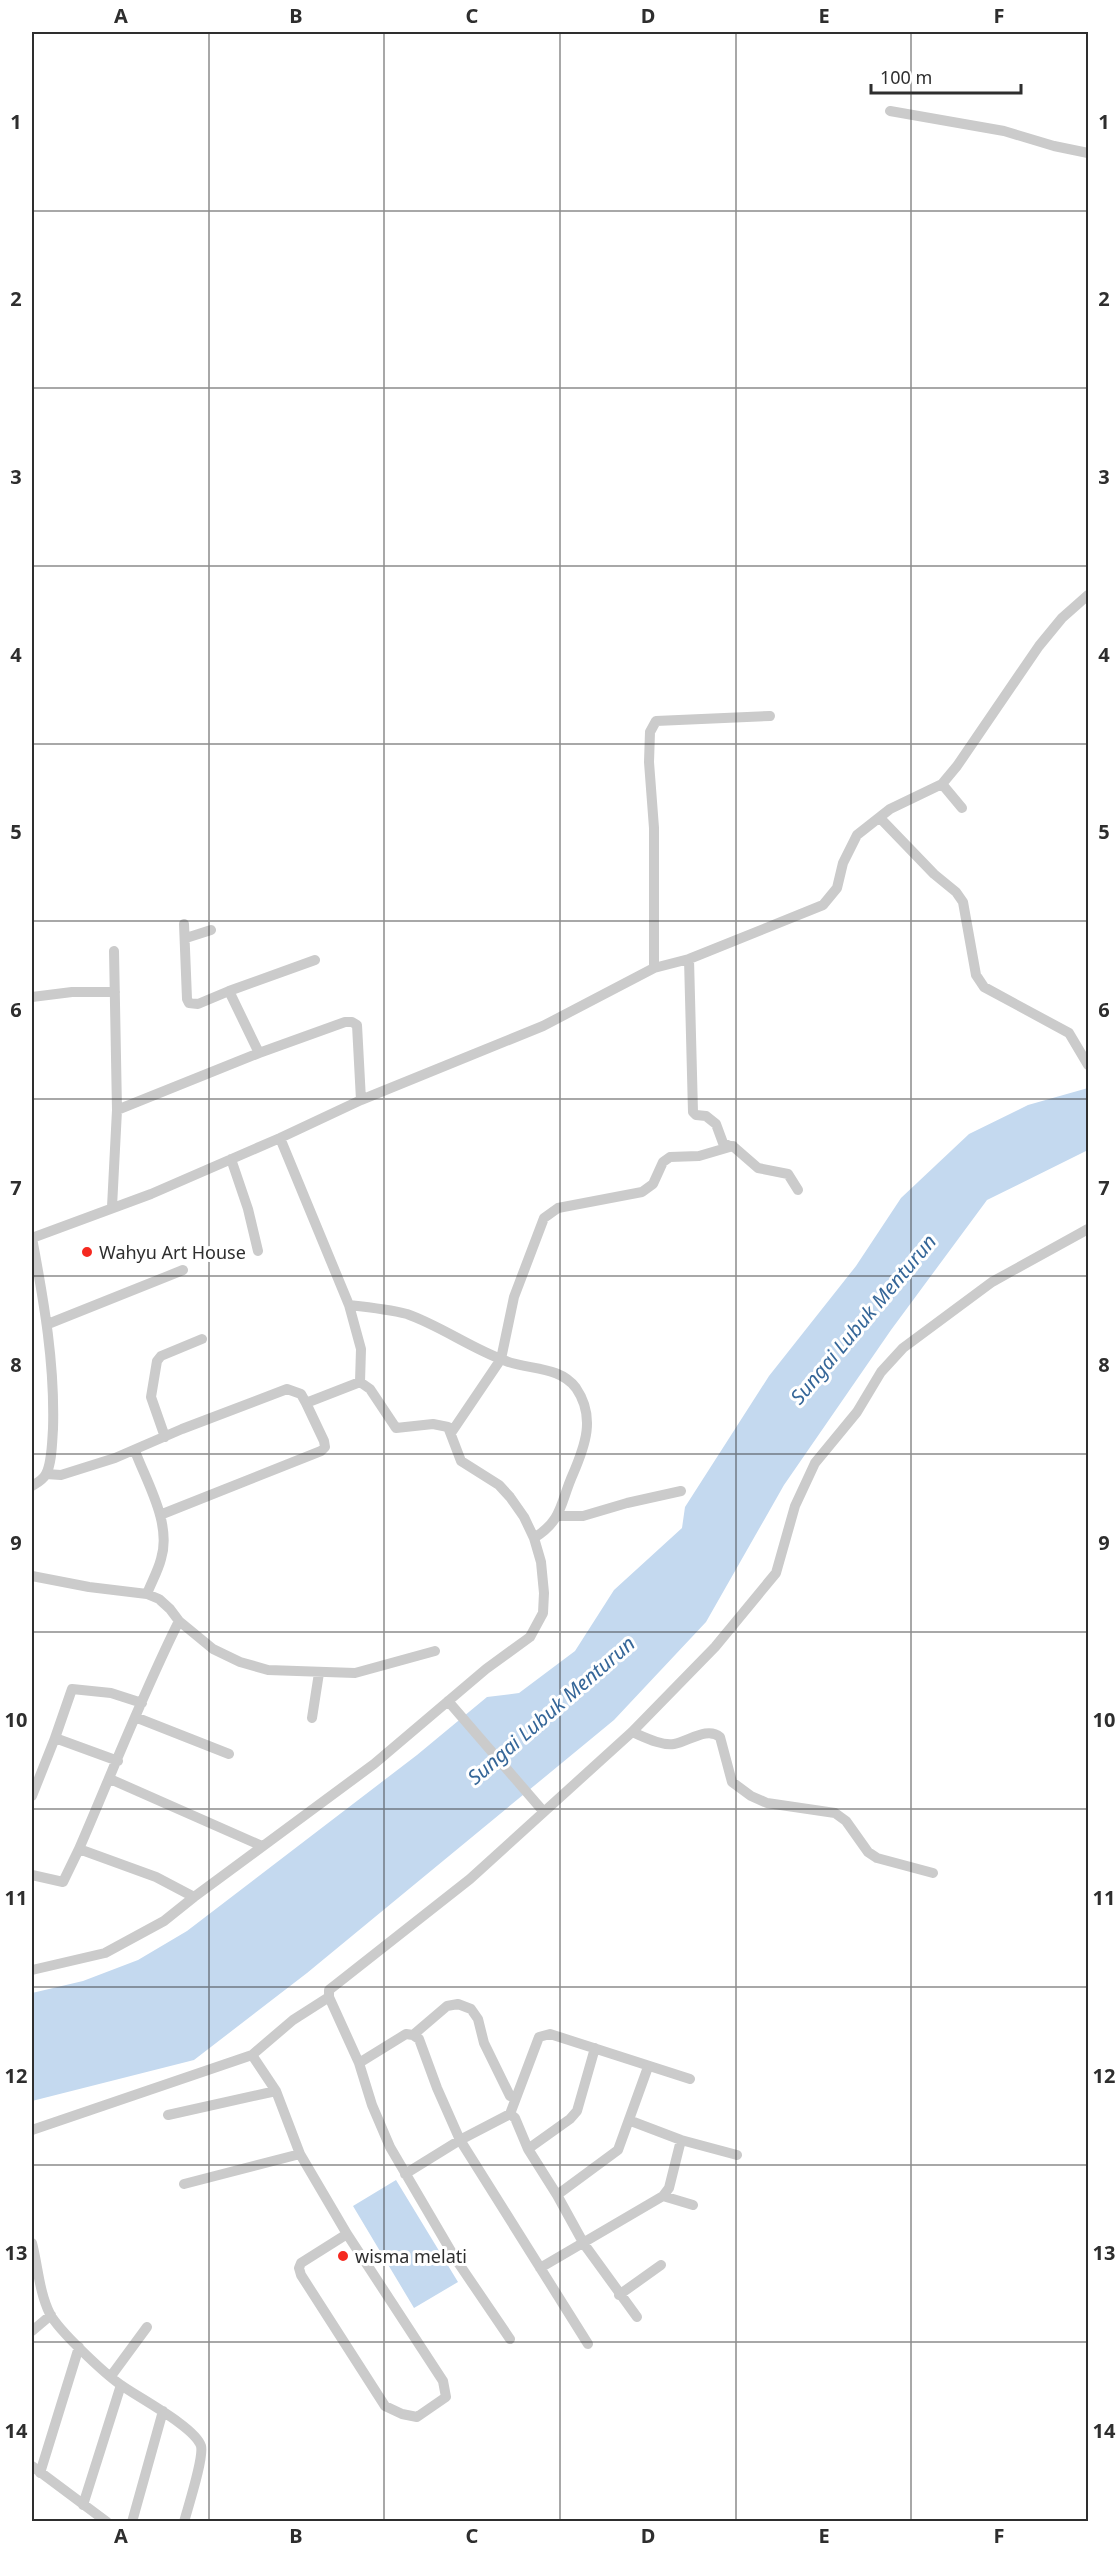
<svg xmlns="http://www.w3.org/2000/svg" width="1120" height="2553" font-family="'Noto Sans',sans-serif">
  <rect width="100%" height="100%" fill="#fff"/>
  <path fill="#c4d9ef" d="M1088 1088V1150L987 1200 891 1330 784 1485 706 1622 614 1720 307 1973 194 2060 32 2101V1993L83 1981 138 1960 187 1931 417 1755 487 1697 519 1693 575 1651 614 1590 682 1528 685 1507 769 1376 856 1266 901 1198 969 1134 1028 1105Z
    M396 2180 458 2282 414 2308 353 2206Z"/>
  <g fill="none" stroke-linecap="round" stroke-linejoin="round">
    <path stroke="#cbcbcb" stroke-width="10" d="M890 111 1004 131 1054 146 1088 153
      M942 784 962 808
      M880 818 934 874 956 892 963 902 976 975 984 987 1069 1033 1088 1065
      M184 924 187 999 189 1003 198 1004 229 991
      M186 938 211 930
      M689 959 693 1112 696 1115 706 1116 716 1124 723 1143 735 1148 758 1168 788 1174 798 1190
      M654 968V828L649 762 650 732 656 721 770 716
      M32 997 72 992H115
      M259 1053 229 991 315 960
      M117 1110 259 1053 345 1022H352L357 1025 361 1100
      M280 1138 349 1305C368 1307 388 1309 407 1314 441 1326 472 1349 506 1361 529 1370 560 1366 576 1388 596 1417 585 1446 573 1474 560 1503 563 1520 534 1538
      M231 1159 248 1209 258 1251
      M112 1207 117 1110 114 951
      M32 1238 151 1194 280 1138 361 1100 543 1026 654 968 689 959 823 905 837 888 843 863 857 835 890 809 942 784 957 766 1039 646 1062 618 1088 595
      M349 1305 361 1349 360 1382
      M48 1324 183 1270
      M451 1433 501 1359 514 1297 544 1218 558 1208 642 1192 653 1184 663 1162 670 1157 699 1156 733 1146
      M165 1437 151 1397 157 1361 161 1356 202 1339
      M135 1451C147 1483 172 1524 161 1559 158 1571 151 1583 147 1594
      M46 1474 61 1475 115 1458 182 1429 287 1389 301 1394 306 1403
      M32 1486C37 1483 43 1480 46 1474 52 1463 52 1442 53 1429 55 1364 44 1302 32 1238
      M160 1515 321 1451 325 1447 324 1441 306 1403 360 1382 370 1389 396 1428 433 1424 448 1427 461 1461 499 1485 510 1497 524 1517 534 1538 541 1562 544 1593 543 1613 530 1637 486 1669 374 1764 194 1897 156 1877 79 1849C112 1773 142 1695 179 1621
      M558 1516H583L627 1503 681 1491
      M32 1576 89 1587 147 1594 159 1599 170 1609 179 1621 213 1649 240 1662 268 1670 355 1673 435 1651
      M448 1701 543 1811
      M135 1717 229 1754
      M312 1718 319 1673
      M632 1732C644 1737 661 1746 674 1744 688 1742 707 1726 720 1737L732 1782 751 1796 767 1803 835 1813 846 1821 868 1852 877 1858 933 1873
      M55 1738 72 1689 111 1693 142 1703
      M110 1779 262 1846
      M32 1796 55 1738 118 1761
      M32 1875 63 1882 79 1849
      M32 1970 105 1953 164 1921 194 1897
      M413 2035 419 2039 437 2088 460 2140 588 2344
      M252 2055 276 2091 300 2154 347 2234 443 2381 446 2397 417 2417 402 2414 385 2406 301 2275 299 2268 301 2263 347 2234
      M359 2063 406 2034 413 2035 447 2006 458 2004 471 2009 478 2019 484 2043 510 2096 515 2097
      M510 2114 539 2037 550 2034 690 2079
      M168 2115 276 2091
      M631 2121 681 2140 737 2155
      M32 2130 252 2055 293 2020 329 1997
      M528 2149 570 2119 577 2111 595 2048
      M405 2174 460 2140 510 2114 515 2118 528 2149 557 2195 584 2244 637 2317
      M184 2184 300 2154
      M557 2195 618 2150 648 2067
      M663 2196 693 2205
      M32 2243C38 2266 39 2292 50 2314 59 2331 105 2374 121 2385 139 2398 195 2427 201 2446 204 2458 188 2507 184 2522
      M540 2268 663 2196 669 2188 681 2140
      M619 2295 661 2265
      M32 2331 51 2315
      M510 2339 455 2258 390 2147 372 2105 359 2063 329 1997V1990L470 1879 632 1732 715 1647 776 1573 795 1506 815 1463 857 1412 881 1372 903 1348 992 1282 1088 1229
      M111 2376 147 2327
      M32 2466 107 2522
      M40 2473 79 2347
      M83 2505 121 2385
      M132 2522 163 2411"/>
  </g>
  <path fill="none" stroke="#2e2e2e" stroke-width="1.5" stroke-opacity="0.55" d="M209 32V2522M384 32V2522M560 32V2522M736 32V2522M911 32V2522M32 211H1088M32 388H1088M32 566H1088M32 744H1088M32 921H1088M32 1099H1088M32 1276H1088M32 1454H1088M32 1632H1088M32 1809H1088M32 1987H1088M32 2165H1088M32 2342H1088"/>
  <g fill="#f52920" stroke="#fff" stroke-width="2">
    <circle cx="87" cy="1252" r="6"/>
    <circle cx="343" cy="2256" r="6"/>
  </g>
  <g text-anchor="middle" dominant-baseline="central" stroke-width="6" stroke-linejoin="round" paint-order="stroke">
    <g font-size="18" fill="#2e2e2e" stroke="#fff" text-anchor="start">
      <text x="99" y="1252">Wahyu Art House</text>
      <text x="355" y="2256">wisma melati</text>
    </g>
    <g font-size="20" font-style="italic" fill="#356698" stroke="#fff">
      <text transform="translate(863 1319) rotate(-50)">Sungai Lubuk Menturun</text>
      <text transform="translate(551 1710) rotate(-41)">Sungai Lubuk Menturun</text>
    </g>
  </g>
  <rect width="1120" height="2553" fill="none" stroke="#ffffff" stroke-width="66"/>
  <path d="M871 84v9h150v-9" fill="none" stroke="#2e2e2e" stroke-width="3"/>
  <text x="880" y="84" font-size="18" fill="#2e2e2e" stroke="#ffffff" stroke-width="4.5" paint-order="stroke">100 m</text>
  <rect x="33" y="33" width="1054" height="2487" fill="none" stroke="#2e2e2e" stroke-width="2"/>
  <g font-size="20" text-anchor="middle" font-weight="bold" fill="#2e2e2e">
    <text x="121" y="23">A</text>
    <text x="296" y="23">B</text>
    <text x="472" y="23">C</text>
    <text x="648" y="23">D</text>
    <text x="824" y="23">E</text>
    <text x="999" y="23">F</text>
    <text x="16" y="129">1</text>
    <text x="1104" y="129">1</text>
    <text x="16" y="306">2</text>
    <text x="1104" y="306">2</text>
    <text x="16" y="484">3</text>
    <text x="1104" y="484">3</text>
    <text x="16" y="662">4</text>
    <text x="1104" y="662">4</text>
    <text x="16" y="839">5</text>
    <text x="1104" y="839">5</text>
    <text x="16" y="1017">6</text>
    <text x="1104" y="1017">6</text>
    <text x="16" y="1195">7</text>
    <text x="1104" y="1195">7</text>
    <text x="16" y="1372">8</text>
    <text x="1104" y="1372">8</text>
    <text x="16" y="1550">9</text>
    <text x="1104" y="1550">9</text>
    <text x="16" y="1727">10</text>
    <text x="1104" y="1727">10</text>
    <text x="16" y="1905">11</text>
    <text x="1104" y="1905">11</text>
    <text x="16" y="2083">12</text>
    <text x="1104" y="2083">12</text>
    <text x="16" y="2260">13</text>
    <text x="1104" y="2260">13</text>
    <text x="16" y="2438">14</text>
    <text x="1104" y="2438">14</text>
    <text x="121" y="2543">A</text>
    <text x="296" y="2543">B</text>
    <text x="472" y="2543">C</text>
    <text x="648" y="2543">D</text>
    <text x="824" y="2543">E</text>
    <text x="999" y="2543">F</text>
  </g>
</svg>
